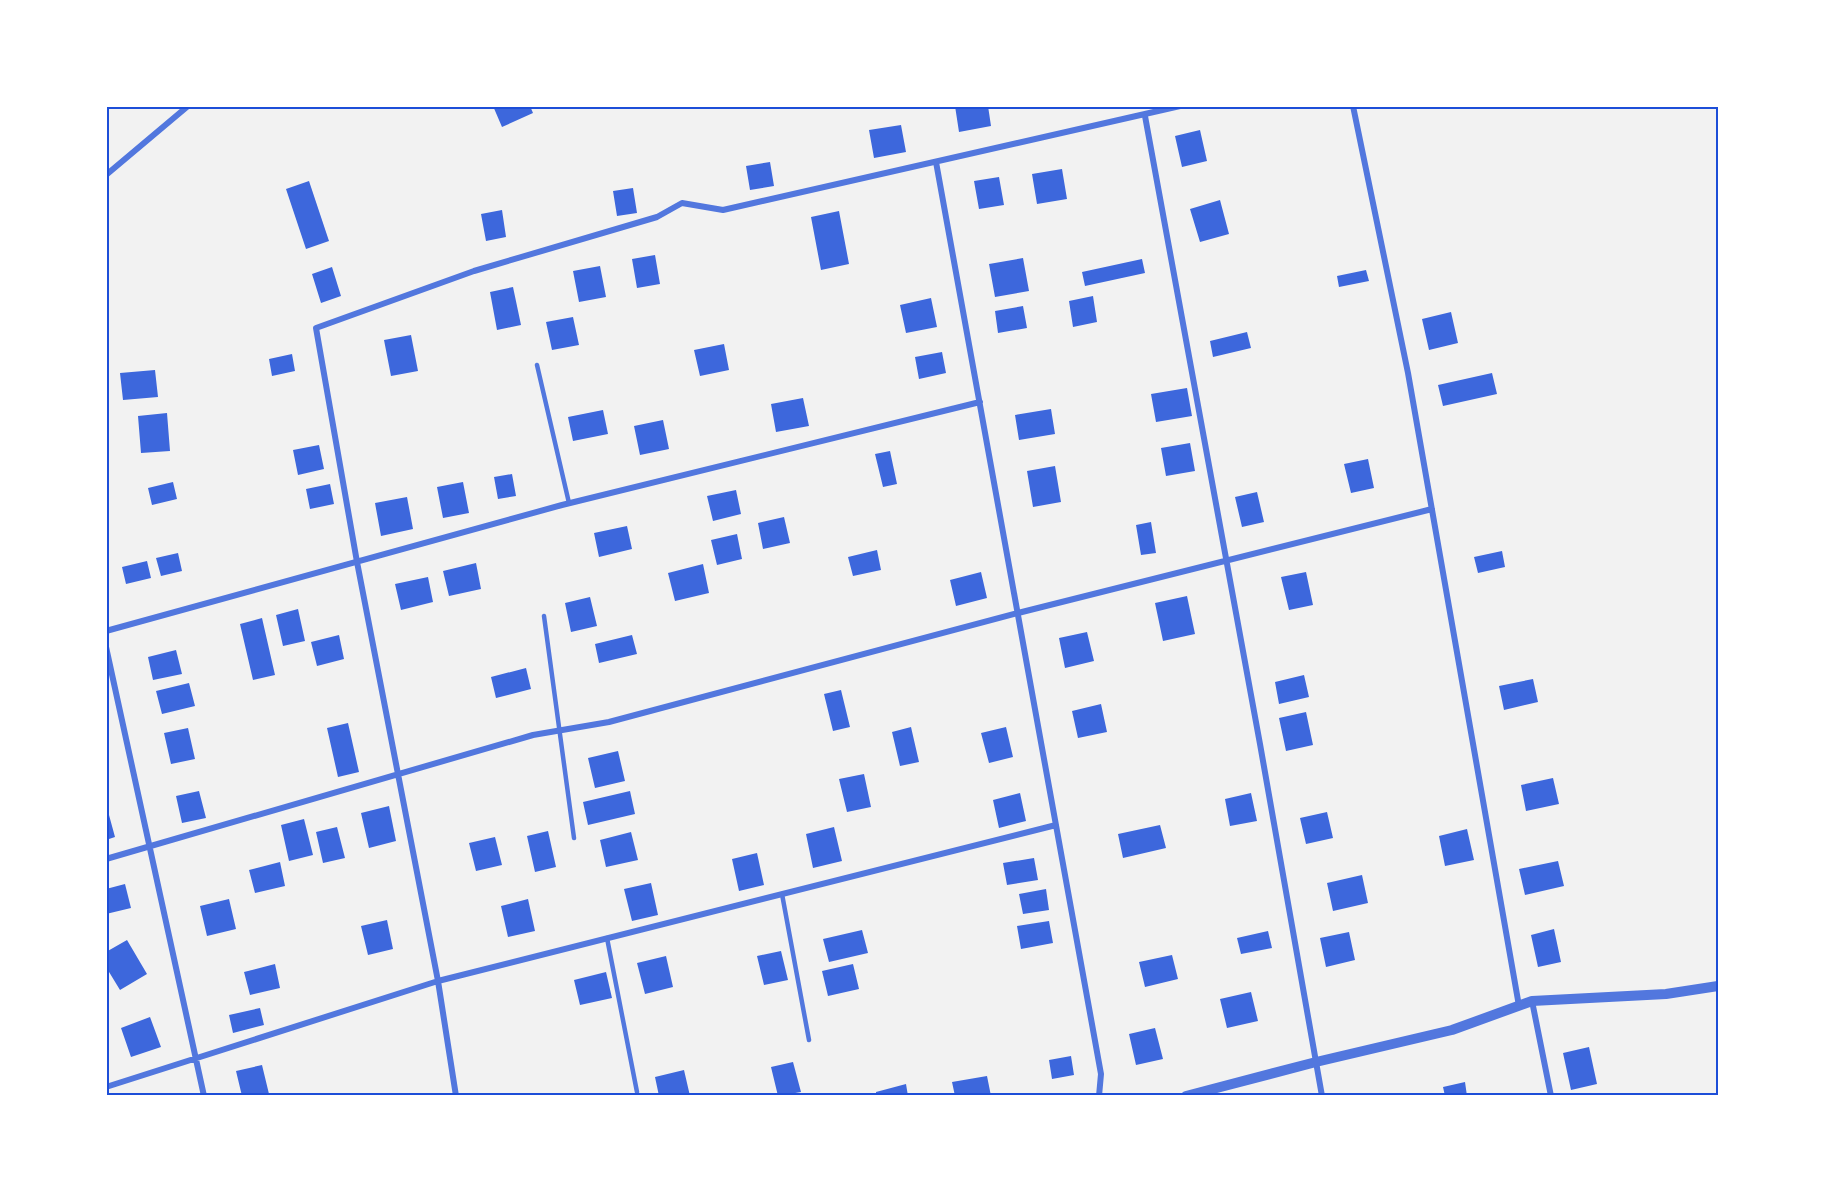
<svg xmlns="http://www.w3.org/2000/svg" width="1825" height="1202" font-family="Mulish,sans-serif">
  <rect width="100%" height="100%" fill="#f2f2f2"/>
  <path fill="#3d67dc" d="M493 106H530L533 113 502 127Z
    M955 106H988L991 126 959 132Z
    M901 125 906 152 874 158 869 130Z
    M1200 130 1207 161 1182 167 1175 136Z
    M770 162 774 186 750 190 746 166Z
    M1062 169 1067 199 1037 204 1032 174Z
    M999 177 1004 205 979 209 974 181Z
    M309 181 329 241 306 249 286 189Z
    M633 188 637 213 617 216 613 191Z
    M1220 200 1229 234 1200 242 1190 209Z
    M502 210 506 237 486 241 481 214Z
    M839 211 849 264 821 270 811 217Z
    M655 255 660 284 637 288 632 259Z
    M1023 258 1029 291 995 297 989 264Z
    M1142 259 1145 273 1085 286 1082 272Z
    M600 266 606 297 579 302 573 271Z
    M332 267 341 296 321 303 312 274Z
    M1366 270 1369 281 1339 287 1337 276Z
    M513 287 521 325 497 330 490 292Z
    M1093 296 1097 322 1073 327 1069 301Z
    M931 298 937 327 906 333 900 305Z
    M1023 306 1027 328 998 333 995 311Z
    M1451 312 1458 343 1429 350 1422 319Z
    M573 317 579 345 552 350 546 322Z
    M1247 332 1251 348 1213 357 1210 341Z
    M411 335 418 371 391 376 384 340Z
    M724 344 729 370 700 376 694 350Z
    M942 352 946 373 919 379 915 357Z
    M292 354 295 371 272 376 269 359Z
    M155 370 158 397 123 400 120 373Z
    M1492 373 1497 394 1443 406 1438 385Z
    M1187 388 1192 416 1156 422 1151 394Z
    M803 398 809 426 776 432 771 404Z
    M1051 409 1055 434 1019 440 1015 415Z
    M603 410 608 434 573 441 568 417Z
    M167 413 170 451 141 453 138 416Z
    M663 420 669 449 640 455 634 426Z
    M1190 443 1195 471 1166 476 1161 448Z
    M319 445 324 469 298 475 293 450Z
    M890 451 897 484 883 487 875 454Z
    M1368 459 1374 488 1351 493 1344 464Z
    M1055 466 1061 502 1033 507 1027 471Z
    M512 474 516 496 498 499 494 477Z
    M173 482 177 499 152 505 148 488Z
    M463 482 469 513 443 518 437 487Z
    M330 484 334 504 310 509 306 489Z
    M736 490 741 514 713 521 707 496Z
    M1257 492 1264 522 1242 527 1235 497Z
    M407 497 413 529 381 536 375 503Z
    M784 517 790 543 763 549 758 523Z
    M1151 522 1156 553 1141 555 1136 525Z
    M627 526 632 549 599 557 594 533Z
    M737 534 742 559 717 565 711 540Z
    M877 550 881 570 853 576 848 557Z
    M1502 551 1505 567 1478 573 1474 557Z
    M178 553 182 571 161 576 156 558Z
    M147 561 151 578 126 584 122 567Z
    M476 563 481 589 449 596 443 571Z
    M703 564 709 593 675 601 668 573Z
    M981 572 987 598 956 606 950 580Z
    M1306 572 1313 605 1289 610 1281 577Z
    M428 577 433 602 401 610 395 584Z
    M1187 596 1195 634 1163 641 1155 603Z
    M590 597 597 626 571 632 565 603Z
    M298 609 305 641 283 646 276 615Z
    M262 618 275 675 253 680 240 624Z
    M1087 632 1094 661 1065 668 1059 638Z
    M339 635 344 659 317 666 311 642Z
    M632 635 637 654 599 663 595 644Z
    M176 650 182 674 153 680 148 657Z
    M526 668 531 689 496 698 491 677Z
    M1304 675 1309 697 1279 704 1275 682Z
    M1533 679 1538 702 1504 710 1499 686Z
    M189 683 195 706 162 714 156 691Z
    M841 690 850 727 833 731 824 694Z
    M1101 704 1107 732 1078 738 1072 711Z
    M1306 712 1313 745 1286 751 1279 718Z
    M348 723 359 772 338 777 327 728Z
    M911 727 919 762 900 766 892 732Z
    M1006 727 1013 757 989 763 981 733Z
    M188 728 195 759 171 764 164 733Z
    M618 751 625 781 595 788 588 758Z
    M864 774 871 807 847 812 839 779Z
    M1553 778 1559 804 1526 811 1521 785Z
    M199 791 206 818 182 823 176 796Z
    M630 791 635 814 588 825 583 802Z
    M1020 793 1026 821 999 828 993 800Z
    M1251 793 1257 821 1230 826 1225 799Z
    M389 806 396 841 369 848 361 813Z
    M1327 812 1333 838 1306 844 1300 818Z
    M109 815 115 837 106 840V816Z
    M304 819 313 855 289 861 281 825Z
    M1160 825 1166 848 1123 858 1118 834Z
    M337 827 345 858 323 863 316 832Z
    M834 827 842 861 813 868 806 834Z
    M1467 829 1474 860 1445 866 1439 836Z
    M548 831 556 867 535 872 527 836Z
    M631 832 638 860 606 867 600 840Z
    M495 837 502 865 476 871 469 843Z
    M757 853 764 885 739 891 732 859Z
    M1034 858 1038 880 1007 885 1003 863Z
    M1558 861 1564 886 1525 895 1519 869Z
    M280 862 285 886 255 893 249 870Z
    M1362 875 1368 903 1333 911 1327 883Z
    M651 883 658 915 632 921 624 889Z
    M125 884 131 908 106 914V889Z
    M1046 889 1049 910 1023 914 1019 894Z
    M229 899 236 929 207 936 200 906Z
    M528 899 535 931 508 937 501 906Z
    M387 920 393 949 368 955 361 926Z
    M1049 921 1053 943 1021 949 1017 926Z
    M1554 929 1561 962 1538 967 1531 935Z
    M862 930 868 953 829 962 823 939Z
    M1268 931 1272 948 1241 954 1237 938Z
    M1349 932 1355 960 1326 967 1320 938Z
    M127 940 147 974 120 990 106 967V952Z
    M781 951 788 980 764 985 757 956Z
    M1172 955 1178 979 1145 987 1139 962Z
    M666 956 673 987 645 994 637 963Z
    M275 964 280 988 250 995 244 972Z
    M853 964 859 989 828 996 822 971Z
    M606 972 612 998 580 1005 574 980Z
    M1251 992 1258 1021 1227 1028 1220 999Z
    M260 1008 264 1025 233 1033 229 1015Z
    M150 1017 161 1047 131 1057 121 1028Z
    M1155 1028 1163 1059 1136 1065 1129 1034Z
    M1589 1047 1597 1084 1571 1090 1563 1053Z
    M1071 1056 1074 1075 1052 1079 1049 1060Z
    M793 1062 801 1092 778 1096 771 1067Z
    M262 1065 269 1094 242 1096 236 1071Z
    M684 1070 690 1096H659L655 1077Z
    M987 1076 991 1096H955L952 1082Z
    M1465 1082 1467 1096H1445L1443 1087Z
    M906 1084 908 1096H876V1092Z"/>
  <g fill="none" stroke-linecap="round" stroke-linejoin="round">
    <path stroke="#5277de" stroke-width="4.5" d="M537 365 569 503
      M544 616 574 838
      M782 894 809 1040
      M607 938 637 1092"/>
    <path stroke="#5277de" stroke-width="6" d="M1353 106 1408 373 1519 1006
      M1145 116 1260 744 1322 1096
      M936 162 1101 1074 1099 1096
      M106 175 188 106
      M106 631 562 505 980 402
      M106 647 204 1096
      M106 859 533 735 609 722 1018 613 1432 509
      M1532 1001 1551 1096
      M106 1087 438 981 1056 825
      M456 1096 438 981 357 562 316 328 474 271 657 217 682 203 723 210 1180 106"/>
    <path stroke="#5277de" stroke-width="10" d="M1186 1096 1316 1062 1452 1030 1532 1001 1666 994 1718 986"/>
  </g>
  <rect width="1825" height="1202" fill="none" stroke="#ffffff" stroke-width="216"/>
  <rect x="108" y="108" width="1609" height="986" fill="none" stroke="#1d4ed8" stroke-width="2"/>
</svg>
